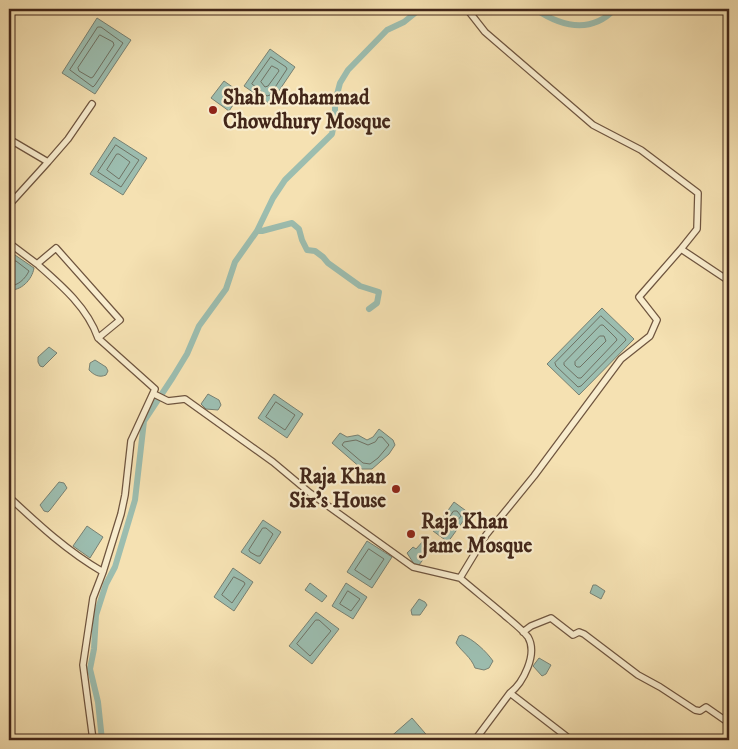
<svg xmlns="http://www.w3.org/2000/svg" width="738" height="749" font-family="'IM FELL DW Pica',serif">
  <rect width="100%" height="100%" fill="#f5e1b2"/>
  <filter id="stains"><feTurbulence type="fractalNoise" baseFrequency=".004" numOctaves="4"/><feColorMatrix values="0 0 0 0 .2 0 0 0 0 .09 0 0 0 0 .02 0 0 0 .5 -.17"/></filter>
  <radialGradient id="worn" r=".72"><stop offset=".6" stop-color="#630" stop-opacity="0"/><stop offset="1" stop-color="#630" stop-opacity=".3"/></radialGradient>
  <path fill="#9cbdaf" stroke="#788173" d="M97 18 131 40 95 94 62 73Z
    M270 49 295 67 270 104 244 86Z
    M224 81 241 93 229 111 211 98Z
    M114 137 147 158 123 195 90 174Z
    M15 255 34 268C32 280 21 291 9 290V257Z
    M602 308 634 339 579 395 547 364Z
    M49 347 57 353 43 367 40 366 38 362V357Z
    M95 360 106 367 108 371 106 375C99 378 94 375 89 370L90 363Z
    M208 394 219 400 221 405 218 410 206 409 201 404Z
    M274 394 303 414 287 438 258 418Z
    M379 429 393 440 395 445 389 454 372 469H362L332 443 340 433 347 437 358 435 367 440 373 437Z
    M59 482 64 483 67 488 50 510 48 512 44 511 40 505Z
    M454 502 469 513 448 542 433 531Z
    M263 520 281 532 260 564 241 552Z
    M87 526 103 537 90 558 73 546Z
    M424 540 429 544 430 550 419 565 414 564 407 553 413 547 416 549Z
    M367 541 392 557 372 588 347 572Z
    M233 568 253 582 234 611 214 597Z
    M310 583 327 596 322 602 305 590Z
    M346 583 367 597 353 619 332 606Z
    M593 585H596L605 591 601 599 590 593Z
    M419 599 425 602 427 605 420 615H412L411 610Z
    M316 612 339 629 312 664 289 646Z
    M462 635C473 639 486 651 493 661L489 668 484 670 475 668C471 657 462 652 456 643L459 636Z
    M539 658 551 665 546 674 542 676 533 666Z
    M412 718 431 740H387Z"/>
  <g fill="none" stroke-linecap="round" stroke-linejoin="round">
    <path stroke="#6f7264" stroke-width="1" d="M98 27H101L123 43 95 85 93 87 70 70Z
      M100 35 113 42 114 45 93 77 91 78 79 71 78 68Z
      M271 57 286 67 287 69 270 95 267 96 252 84Z
      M272 66 278 69 279 71 268 86 265 87 261 82Z
      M116 145 139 160 121 187 98 172Z
      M117 154H119L130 162 119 179 107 170Z
      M9 261H16L29 271C25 279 18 286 9 286
      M601 316 625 338 626 340 581 386 578 387 556 366 555 363Z
      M601 325H603L616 338 617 340 581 378H578L564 365V363Z
      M600 336H604L606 341 580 367H577L575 365V362Z
      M276 402 295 415 285 430 266 417Z
      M379 437H382L389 445 378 458 370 464 363 463 342 445 344 442 356 440 368 445 375 442Z
      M454 511H457L461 516 448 533 445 534 441 529Z
      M263 528H266L273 534 260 556H257L250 552 249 550Z
      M369 549 384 559 370 580 355 570Z
      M234 577 244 582 245 584 232 603 222 595Z
      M348 591 360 599 351 611 340 604Z
      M316 620H319L331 631 310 656 297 644Z"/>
    <path stroke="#9cbdaf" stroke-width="6" d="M535 9C562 27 591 34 615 9
      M257 231H262L292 223 299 229 302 240 307 250 315 251 323 257 328 263 360 286 379 292 377 303 369 309
      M102 740 98 702 90 669 94 649 96 615 106 584 115 567 135 500 144 421 173 377 187 354 199 326 226 289 235 262 257 231 273 198 285 180 332 134 335 118V102L340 83 348 70 387 30 404 22 420 9"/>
    <defs>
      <path id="minor" d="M467 9 485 32 593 125 641 150 698 193 697 229 681 249 729 281
        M9 139 48 162 68 139 92 104
        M9 205 48 162
        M9 243 37 264 56 248 120 320 98 338 155 389 131 441 125 495 121 514 103 572 93 598 83 665 93 740
        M37 264C61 285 87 307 98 338
        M154 394 168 401 185 399 273 462 310 493 413 567 460 578
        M9 497C39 525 67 551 103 572
        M523 632 531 626 551 618 573 635 579 632 584 634 638 675 660 687 695 710 700 711 706 707 729 723
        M510 693 571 740
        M475 740 510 693C523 683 538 654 528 637 521 628 511 621 502 613 488 601 474 590 460 578L486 535 534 476 621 359 650 336 657 320 639 297 681 249"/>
    </defs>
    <use href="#minor" stroke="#6f553f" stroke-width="8"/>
    <use href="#minor" stroke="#f8eccd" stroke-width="5.5"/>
  </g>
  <g fill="#8f2418" stroke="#f8eccd" stroke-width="2">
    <circle cx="213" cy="110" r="5"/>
    <circle cx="396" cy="489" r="5"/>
    <circle cx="411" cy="534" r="5"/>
  </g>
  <g text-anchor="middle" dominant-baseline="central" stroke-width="4.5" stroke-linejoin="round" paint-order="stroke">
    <g font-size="21" font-weight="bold" fill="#422619" stroke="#f8eccd" text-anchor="start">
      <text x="223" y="98">Shah Mohammad<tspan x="223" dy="24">Chowdhury Mosque</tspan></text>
      <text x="386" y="477" text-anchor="end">Raja Khan<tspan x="386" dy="24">Six's House</tspan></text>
      <text x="421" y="522">Raja Khan<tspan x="421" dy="24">Jame Mosque</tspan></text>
    </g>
  </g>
  <rect width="738" height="749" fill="none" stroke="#f5e1b2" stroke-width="30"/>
  <rect x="10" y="10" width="718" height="729" fill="none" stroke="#422619" stroke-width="2.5"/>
  <rect x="15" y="15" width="708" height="719" fill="none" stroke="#422619"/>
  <rect width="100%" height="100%" filter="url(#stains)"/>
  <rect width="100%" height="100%" fill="url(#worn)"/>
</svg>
